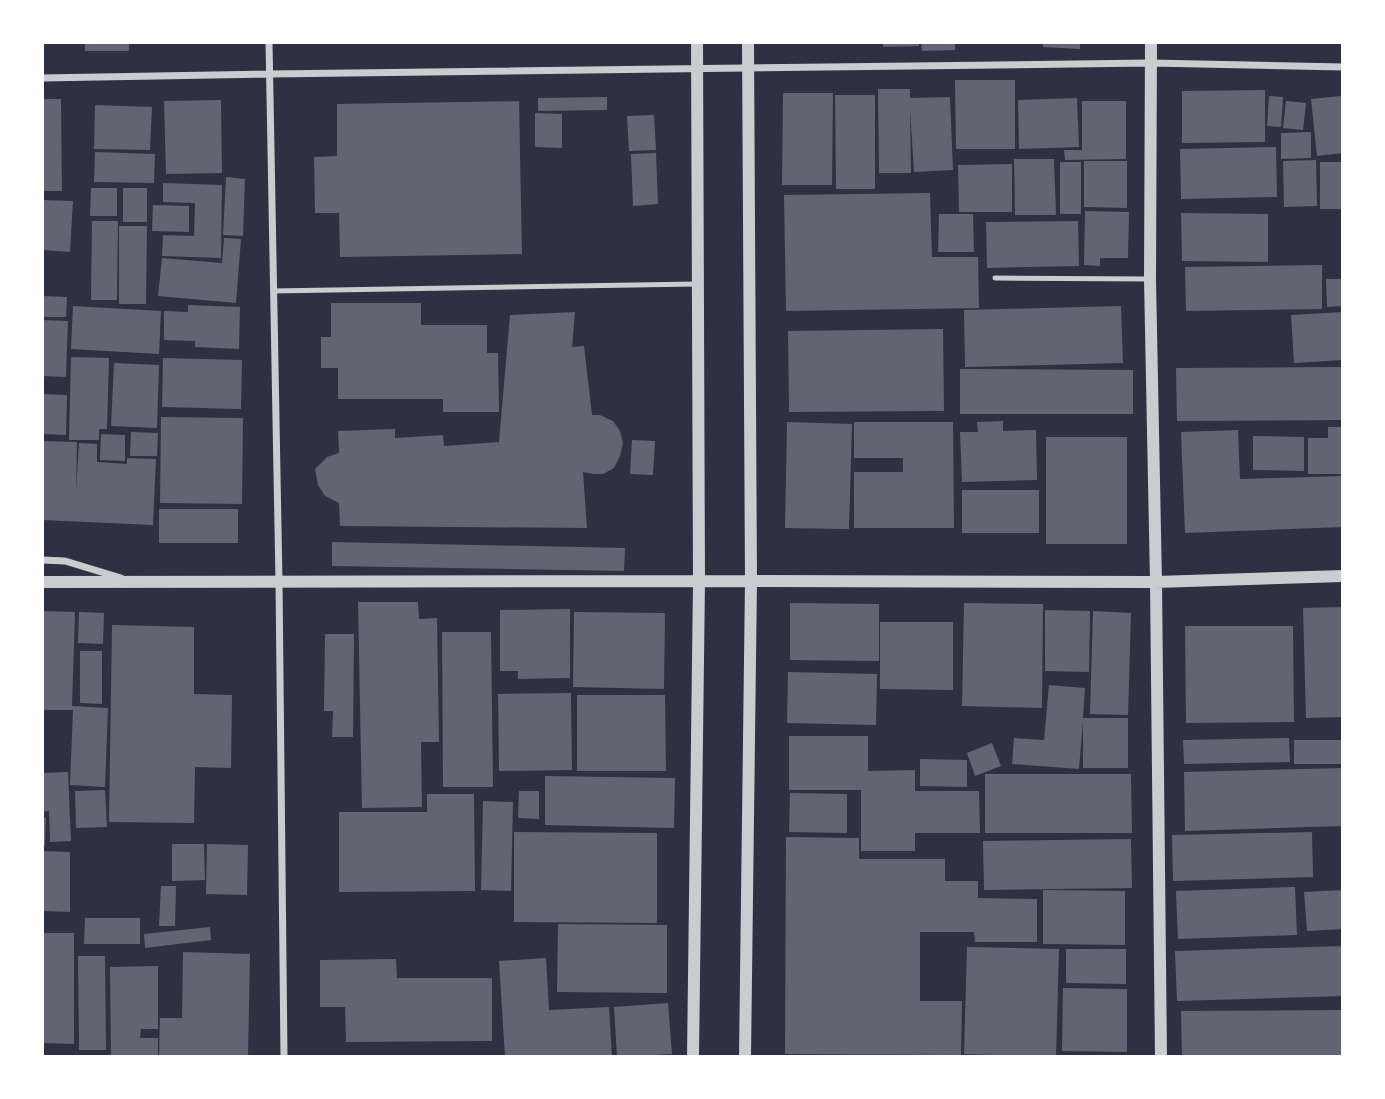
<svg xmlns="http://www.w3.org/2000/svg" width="1385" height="1099" font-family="Mulish,sans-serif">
  <rect width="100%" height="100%" fill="#2d3142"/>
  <path fill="#626471" d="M85 42H129V51H85Z
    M883 42H919V46L883 47Z
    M921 42H955V50L922 51Z
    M1043 42H1080V49L1043 47Z
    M955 80H1015V149H956Z
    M878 89H910V98L950 97 953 170 914 172 910 108 911 173H879Z
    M1265 90V142L1182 143V91Z
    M783 93H833L832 185H782Z
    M835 95H875V189H836Z
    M1269 96 1283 97 1281 127 1267 126Z
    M1341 96 1343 153 1317 156 1311 99Z
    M607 97V110L538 111V98Z
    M1077 98 1079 147 1019 149 1018 100Z
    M42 99H61L62 191H42Z
    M221 100 222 173 166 174 164 101Z
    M519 101 522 254 340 257 339 213H315L314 157 337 156V104Z
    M1082 101H1126V159L1065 160 1064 150H1082Z
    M1286 101 1306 103 1303 130 1283 128Z
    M95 105 152 107 150 150 94 149Z
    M535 113 562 114V148L535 147Z
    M654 115 656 150 629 151 627 116Z
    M1311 132V158L1281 159V133Z
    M1276 147 1277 197 1181 199 1180 149Z
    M95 152 155 154 154 183 94 182Z
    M656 153 658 204 633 206 631 154Z
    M1014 159H1054L1056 215H1015Z
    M1316 160 1317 206 1284 207 1283 161Z
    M1084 161H1127V208L1084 207Z
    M1060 162H1081V214H1060Z
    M1320 162H1343V209H1320Z
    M1012 164V212H959L958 165Z
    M226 177 245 179 243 236 223 235Z
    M163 183 222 185 221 258 162 256 163 235 194 236 195 203 163 202Z
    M91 188H117V216H90Z
    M123 188H147V222H123Z
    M930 193 932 257H978L979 308 786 311 784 195Z
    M42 200 73 201 70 252 42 250Z
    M153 205 189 206V232L152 231Z
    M1085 211 1129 212 1128 258H1100V266L1084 265Z
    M1181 213 1268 214V262L1182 261Z
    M939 214H973L974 252H938Z
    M92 221H118L117 300H91Z
    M1078 221 1079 266 987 268 986 222Z
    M119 226H147L146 304H119Z
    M224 238 241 239 236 303 158 296 162 258 222 263Z
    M1322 265V309L1186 311 1185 267Z
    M1326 279H1343V306L1327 307Z
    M42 296 67 297 66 317H42Z
    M331 303H421V325H487V353H498L499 412H443V399H338V368H321V337H331Z
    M188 305 240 307 239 349 195 347V341L164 340V311L188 312Z
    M73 306 161 311 159 354 71 349Z
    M1121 306 1123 363 965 367 964 310Z
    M575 312 572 347 584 346 592 415H600L613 421 620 431 623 443 620 456 614 468 603 474H594L583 472 587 528 340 526 339 503 325 496 318 485 315 469 327 457 339 453 338 431 395 429V438L443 435 444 446 499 442 510 315Z
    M1343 312V360L1294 363 1291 315Z
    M42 320 68 321 66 377 42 376Z
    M943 329 944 411 789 412 788 331Z
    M71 357 109 358 107 429H99V440H69Z
    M163 358 242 360 241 409 162 407Z
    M114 363 159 365 157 428 111 426Z
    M1343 367V420L1177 421 1176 368Z
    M960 369 1133 370V414H960Z
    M42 394 67 395 66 435 42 434Z
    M161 417 243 418 242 504 160 503Z
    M1003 421V431L1036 430 1037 480 962 482 960 432H978L977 422Z
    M787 422 852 424 849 529 785 528Z
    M854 422H953L954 528H854V472H903V458H854Z
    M1328 427H1343V474H1308V438H1328Z
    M1238 430 1240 479 1343 476V527L1185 533 1181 432Z
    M131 432 158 433 157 456H130Z
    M101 434 125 435V461L100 460Z
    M1253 436 1304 437V471L1253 470Z
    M1046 437H1127V544H1046Z
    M632 440 655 441 653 475 630 474Z
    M42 441 77 442 76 491 79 443 97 444V462L127 464V458L156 459 153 525 42 520Z
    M962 490H1039V533H962Z
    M159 509H238V543H159Z
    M332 542 625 548 624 571 332 566Z
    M358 602H418L419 619 437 618 439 742H421L422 807 362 808Z
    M790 603 879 604V661L790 660Z
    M964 603 1043 604 1042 708 962 706Z
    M1343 607V717L1306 718 1303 608Z
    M570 609V678L518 679V671H500V610Z
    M1045 610 1090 611 1089 672 1045 671Z
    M42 611 75 612 72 706 108 708 105 787 70 785 73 710H42Z
    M1093 611 1131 613 1128 715 1090 714Z
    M79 612 104 613 103 644 78 643Z
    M574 612 665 613 664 689 573 687Z
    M880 622H953V690L880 689Z
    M112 625 194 627V694L232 695 231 768 195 767 194 823 109 822Z
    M1185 626H1293L1294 722 1186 723Z
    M442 632H491L493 787H443Z
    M325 634H354L353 737H332L333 711H324Z
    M80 651H102V704L80 703Z
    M788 672 877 674 876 725 787 723Z
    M1049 685 1085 688 1083 718H1128V768H1083V721L1079 769 1012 764 1014 738 1044 740Z
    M571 693 572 770 499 771 498 694Z
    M577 695H665L666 771H577Z
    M789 736H868V771L915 770V791H979L980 833H915V851H861V790H789Z
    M1289 738 1290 762 1184 764 1183 740Z
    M1294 740H1343V764H1294Z
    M992 743 1001 766 975 776 967 753Z
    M920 759 967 760V787L920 786Z
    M1343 768V826L1185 831 1184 772Z
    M68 772 71 841 50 842 49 811 42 812V773Z
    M985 774H1131L1132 833H985Z
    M545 776 675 778 674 828 545 825Z
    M105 790 107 827 76 828 75 791Z
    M519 791H539V819L518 818Z
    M790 793 847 794V833L789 832Z
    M427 794H474L475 891 339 892V812H427Z
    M483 801 513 802 511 891 481 890Z
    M42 817 46 818 45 846H42Z
    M514 832 657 833V923L514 922Z
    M1312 832 1313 877 1173 881 1172 835Z
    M786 837 859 838V859H945V881H978V898L1037 899V942H975L974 932H920V1001H962L961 1055 785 1054Z
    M1131 839 1132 888 984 890 983 841Z
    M172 844H204L205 880 172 881Z
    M207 844 248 845 247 895 206 894Z
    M42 851 70 852V912L42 911Z
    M161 886H176L175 926H159Z
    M1295 887 1297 935 1178 939 1176 891Z
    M1043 890 1125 891V945L1043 944Z
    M1343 890V929L1307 931 1304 892Z
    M85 918H140V944H84Z
    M558 924 667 925V993L557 992Z
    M210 927 211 940 145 948 144 934Z
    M42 933H74V1044L42 1043Z
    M1343 946V996L1177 1001 1175 951Z
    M967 947 1059 949 1056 1057 964 1054Z
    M1066 949H1126V984L1066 983Z
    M183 952 250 954 248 1057H159L160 1018H182Z
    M78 956H105L106 1050H79Z
    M546 958 549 1010 609 1007 612 1056 505 1057 499 961Z
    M396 959 397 978H492V1041L346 1042 345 1007H320V960Z
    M158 966V1029H141L140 1038H158V1057H111L110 967Z
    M1063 988 1127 989V1052L1062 1051Z
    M668 1003 672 1054 617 1057 614 1007Z
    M1343 1010V1057H1182L1181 1011Z"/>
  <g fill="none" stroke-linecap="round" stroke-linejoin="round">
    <path stroke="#caccd0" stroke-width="5" d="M995 278 1150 279
      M273 291 697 284"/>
    <path stroke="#caccd0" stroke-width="7" d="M269 42 279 581 284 1057
      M42 78 270 74 1151 63 1343 67
      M42 560 65 561 121 578"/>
    <path stroke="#caccd0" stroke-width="12" d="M1151 42 1150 279 1156 582 1161 1057
      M42 582 751 581 1156 582 1343 576
      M693 1057 699 581 697 42
      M745 1057 751 581 748 42"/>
  </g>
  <rect width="1385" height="1099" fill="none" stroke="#ffffff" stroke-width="88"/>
</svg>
